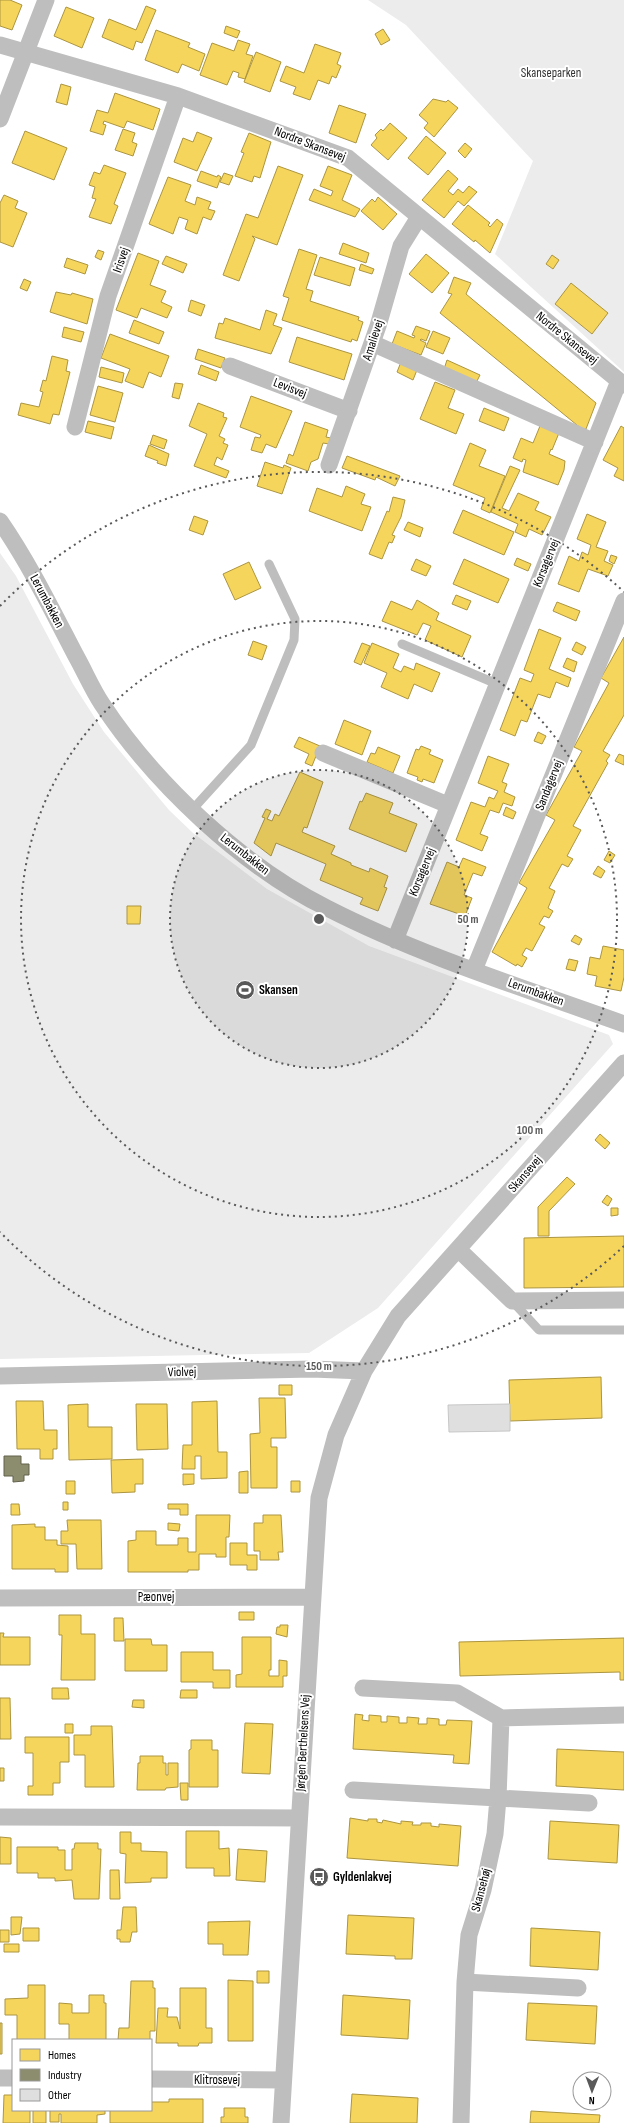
<svg xmlns="http://www.w3.org/2000/svg" width="624" height="2123" font-family="'Sofia Sans Condensed',sans-serif">
  <rect width="100%" height="100%" fill="#fff"/>
  <path fill="#ececec" d="M368 0H624V372L495 254 533 161 406 25Z
    M0 553 16 576 73 684 104 732 169 810 193 833 267 889 369 946 609 1035 613 1044 378 1308 309 1353 0 1359Z"/>
  <path fill="#f6d55c" stroke="#ac9540" d="M0 0H10L22 5 12 30 0 26Z
    M146 6 156 10 142 43 136 41 133 50 102 37 109 19 136 30Z
    M66 7 94 18 82 48 54 36Z
    M226 26 240 31 237 38 224 33Z
    M383 29 390 40 381 45 375 34Z
    M156 30 190 43 188 47 205 54 199 71 182 64 178 73 145 60Z
    M238 40 250 44 246 54 253 56 245 79 238 77 239 73 233 71 227 85 200 75 212 43 234 51Z
    M315 44 341 53 337 64 341 66 336 78 332 76 329 84 318 80 310 100 293 94 296 87 280 81 286 66 304 73Z
    M256 52 281 62 270 92 244 82Z
    M61 84 71 87 67 105 56 102Z
    M115 93 160 109 153 130 127 121 124 128 104 121 103 124 106 125 103 135 90 131 97 110 108 113Z
    M433 99 446 102 448 100 458 108 434 137 424 128 428 123 419 115Z
    M339 105 366 114 356 143 329 133Z
    M390 123 407 138 388 160 371 145 377 138 375 135 381 129 383 131Z
    M123 129 135 133 132 142 137 144 133 156 115 150Z
    M25 131 67 148 54 180 12 163Z
    M197 132 212 138 197 171 174 162 183 138 193 142Z
    M249 133 271 142 260 178 254 176 252 182 235 176 244 153 241 152Z
    M426 136 446 153 428 175 408 158Z
    M465 143 472 149 465 158 458 151Z
    M104 165 126 173 114 204 118 206 111 224 89 217 96 199 92 198 95 187 89 185 94 172 100 174Z
    M278 166 303 175 277 245 252 236 255 239 239 281 223 275 246 214 258 218Z
    M328 166 352 175 342 200 360 209 355 217 309 200 314 189 331 196 333 191 320 186Z
    M448 170 458 179 448 191 453 195 458 189 463 193 469 186 477 192 464 206 458 201 444 218 422 200Z
    M201 171 217 177 218 175 221 177 217 188 197 181Z
    M224 173 233 176 229 185 220 182Z
    M168 177 191 185 185 201 195 205 197 197 211 202 208 209 215 211 211 220 203 217 197 234 185 229 188 220 179 217 173 234 149 224Z
    M4 195 18 201 15 208 27 213 13 247 0 242V203Z
    M378 197 397 214 383 230 361 211 372 199 375 202Z
    M468 205 490 223 488 225 490 227 497 219 503 224 490 253 475 240 474 242 452 224Z
    M343 243 369 253 366 263 339 254Z
    M299 249 317 255 306 289 313 291 310 301 359 317 358 320 363 322 357 341 352 339 351 342 282 320 289 298 283 296Z
    M98 250 104 252 101 260 95 257Z
    M138 253 159 261 150 285 166 291 161 302 172 307 167 318 141 308 137 318 116 310Z
    M426 254 449 273 432 293 409 274Z
    M552 255 559 260 553 269 546 264Z
    M166 256 187 264 183 273 162 264Z
    M320 257 355 268 350 286 314 275Z
    M67 258 88 265 85 274 64 267Z
    M361 264 374 269 372 274 359 270Z
    M454 277 471 283 466 294 596 403 586 429 583 430 440 313 452 294 448 293Z
    M24 279 31 282 27 291 20 288Z
    M571 283 608 313 592 334 555 304Z
    M56 292 71 295 72 293 93 299 87 324 50 312Z
    M191 300 205 305 201 316 188 311Z
    M266 310 277 314 273 325 282 328 271 354 215 338 219 323 223 324 225 318 260 330Z
    M134 320 164 332 159 344 129 333Z
    M416 326 430 331 426 341 421 339 420 340 426 343 421 355 392 344 397 331 414 338 415 336 412 335Z
    M64 327 84 332 81 342 62 337Z
    M433 331 450 338 443 354 426 347Z
    M110 334 169 356 161 377 149 372 143 388 125 381 130 369 101 358Z
    M297 337 352 354 344 380 289 362Z
    M198 349 225 358 221 368 195 359Z
    M52 356 68 360 66 371 70 372 59 415 53 414 50 424 18 415 21 403 39 407 43 392 40 391 43 380 46 381Z
    M447 360 480 375 476 383 444 369Z
    M401 362 417 370 413 380 397 372Z
    M201 365 219 372 216 381 198 374Z
    M101 367 124 373 122 383 99 377Z
    M435 382 455 390 448 408 464 414 456 434 420 419Z
    M175 383 183 384 179 399 172 397Z
    M98 386 123 393 115 422 90 415Z
    M251 396 292 411 276 448 266 444 262 453 251 450 255 437 260 438 261 435 240 427Z
    M198 403 224 413 223 417 227 418 219 436 225 439 223 443 228 445 222 460 217 457 214 465 229 471 226 478 194 466 207 434 189 426Z
    M484 408 509 418 504 431 479 421Z
    M88 421 114 427 111 439 85 432Z
    M305 422 328 430 326 437 331 438 329 444 323 443 318 459 311 462 308 471 286 463 289 454 293 456Z
    M540 426 559 433 552 450 551 449 549 454 565 461 564 470 558 485 523 472 526 460 523 459 522 462 513 458 521 438 533 443Z
    M621 426 624 428V481L614 476 618 468 603 460Z
    M153 435 167 440 164 449 150 444Z
    M470 443 486 450 479 466 505 476 490 513 481 509 485 498 453 485Z
    M149 445 169 454 166 466 157 463 158 461 145 456Z
    M347 456 400 476 395 486 376 477 375 480 342 468Z
    M265 462 283 468 284 465 291 468 282 494 257 486Z
    M510 466 520 470 502 508 509 511 518 493 539 502 535 510 551 517 542 535 529 529 526 537 515 532 518 524 491 512Z
    M346 486 365 494 361 504 371 507 362 531 309 511 317 488 342 497Z
    M393 497 405 500 401 517 392 535 395 536 392 543 389 542 382 559 369 554 387 511 389 512Z
    M463 510 514 532 504 555 453 533Z
    M587 514 606 522 596 547 608 551 604 561 613 565 608 576 588 569 579 592 558 584 569 556 579 561 582 552 588 555 591 545 577 539Z
    M194 516 208 521 203 535 189 530Z
    M408 522 423 528 420 537 404 530Z
    M611 555 617 557 614 564 609 561Z
    M517 558 531 564 528 571 514 565Z
    M416 559 431 566 426 576 411 570Z
    M464 559 509 579 498 603 453 584Z
    M249 562 261 588 235 600 223 574Z
    M456 595 471 601 467 610 452 604Z
    M417 600 439 613 436 620 471 636 462 657 425 640 431 626 423 623 417 635 382 621 391 601 412 610Z
    M557 602 580 611 576 621 553 611Z
    M539 629 561 638 549 669 571 678 568 687 556 682 550 698 538 694 527 722 521 720 515 736 500 730 520 678 531 682 534 674 524 670Z
    M624 637V715L603 751 610 755 606 761 608 763 573 826 581 830 567 856 573 859 568 867 562 864 549 888 555 891 548 908 553 911 549 918 544 916 539 924 545 927 532 951 526 948 522 955 527 958 522 967 517 964 516 966 492 952 527 888 519 883 555 820 546 815 582 751 574 747 609 683 601 678Z
    M253 641 267 646 262 660 248 655Z
    M576 642 586 647 582 655 572 650Z
    M362 643 370 646 361 665 354 662Z
    M372 643 399 654 393 668 401 672 404 666 414 670 416 663 440 673 432 692 414 684 408 699 381 687 387 673 364 663Z
    M567 658 577 662 574 672 563 667Z
    M344 720 371 731 362 755 335 744Z
    M538 732 546 736 542 744 534 741Z
    M299 737 320 746 312 766 305 763 309 754 294 747Z
    M421 746 431 750 429 754 443 760 434 783 423 779 422 782 417 780 418 777 407 773 416 749 419 750Z
    M378 747 400 756 393 773 367 762 371 753 375 754Z
    M619 754 624 756V765L615 761Z
    M488 756 509 764 502 782 507 784 504 792 515 797 512 806 503 803 499 813 490 810 480 834 488 837 482 851 456 840 471 802 485 807 489 797 494 799 498 791 478 783Z
    M300 772 323 782 307 828 304 827 302 832 335 846 331 854 351 863V865L369 872 370 868 388 876 384 887 387 888 378 911 360 904 363 898 320 880 326 864 276 843 271 856 254 843 265 818 262 817 266 809 271 811 267 819 272 821 275 814 279 816Z
    M366 793 393 803 389 813 417 824 406 852 349 829 360 801 362 802Z
    M506 807 516 812 513 819 503 815Z
    M609 851 615 855 610 863 604 860Z
    M463 858 486 867 482 876 473 873 464 895 472 898 465 916 430 904 447 862 459 867Z
    M598 866 605 871 601 878 593 874Z
    M127 906H141L140 924H127Z
    M575 935 582 939 579 945 571 941Z
    M603 946 624 950V977L621 991 595 986 597 976 587 974 590 957 600 959Z
    M569 959 578 961 575 971 566 969Z
    M600 1134 610 1143 605 1149 595 1140Z
    M567 1177 575 1184 549 1211V1236H538V1207Z
    M607 1195 612 1199 608 1206 602 1202Z
    M611 1208H618V1215L611 1216Z
    M624 1236V1287L524 1288V1238Z
    M601 1377 602 1418 510 1421 509 1380Z
    M279 1385H292V1395H279Z
    M259 1398H285L286 1438H271V1447H277V1488H251L250 1434 260 1433Z
    M16 1401H43L44 1430H57V1449H53V1459H40V1449H17Z
    M217 1401 218 1452H227V1478L201 1479V1456H195V1469H182L183 1445H192V1402Z
    M88 1404V1427H112V1459L69 1460 68 1405Z
    M136 1404H167L168 1449 137 1450Z
    M143 1459V1484H135V1492L112 1493 111 1460Z
    M248 1471V1493H239V1472Z
    M183 1474H194V1484L183 1485Z
    M66 1481H75V1494H66Z
    M291 1481H300V1492H291Z
    M63 1502H68V1510H63Z
    M11 1504H19L20 1515H11Z
    M168 1504H188V1515H180V1509H168Z
    M196 1515H230L229 1537H226V1557H216V1554H199V1570H188V1572H128V1541L136 1540V1531H156V1545H178V1538H188V1552H196Z
    M263 1515H281L283 1552H278L279 1560H260V1551H254V1523H263Z
    M67 1520H101L102 1569H77L76 1544H61V1531H68Z
    M168 1523 180 1524 179 1531 168 1530Z
    M35 1524V1527H45V1540H57V1545L68 1546V1572H55V1569H12V1525Z
    M230 1543H247V1555H257V1570H247V1565H230Z
    M239 1612H254V1620H239Z
    M59 1615H81V1634H95V1680H61L62 1635H59Z
    M114 1618H123L124 1641H114Z
    M280 1625H288L287 1637 276 1634 277 1627H280Z
    M0 1633H4L3 1637H30V1665H0Z
    M242 1637H271V1670H269V1676H279V1660L287 1661V1676H283V1687H236V1675L242 1674Z
    M624 1638V1680H620V1672L460 1676 459 1642Z
    M125 1639H151L152 1645H167V1671H125Z
    M181 1652H213V1670H230V1688H213V1682H181Z
    M52 1688H68L69 1699H52Z
    M181 1690H197V1698H180Z
    M0 1698H10L11 1739H0Z
    M133 1700H144V1708L132 1707Z
    M355 1714 363 1715 362 1720 369 1721V1715L381 1716V1722H387V1716L399 1717V1723H407V1717L419 1718 418 1724H427V1718L439 1719V1725H446L447 1720 472 1721 469 1764 453 1763 454 1755 353 1749Z
    M245 1723 273 1724 270 1774 242 1773Z
    M65 1724H73V1733H65Z
    M91 1726H112L114 1787H85V1755H74V1735H91Z
    M25 1737H69V1762H60V1783H53V1795H28V1786H33V1753H25Z
    M191 1740H212V1750H218V1787H189V1750L191 1749Z
    M557 1749 624 1752V1790L556 1786Z
    M140 1756H163V1763H166V1775H168V1763H178V1787L166 1788 165 1790H137L138 1763H140Z
    M0 1768H4V1781H0Z
    M180 1783H188V1800H181Z
    M350 1818 368 1821V1819H377V1822L382 1823 383 1820 401 1824V1821L413 1822 412 1825H421V1823H431V1826L439 1827V1824L461 1826 458 1866 347 1858Z
    M550 1821 619 1825 617 1863 548 1859Z
    M186 1831H219V1849L229 1848 230 1876H214V1868H186Z
    M120 1832H131V1843H141V1851L167 1852V1878H151V1882L125 1883 126 1854 120 1853Z
    M0 1837 11 1838V1864H0Z
    M75 1843H98V1849H101L99 1899H74L72 1880 55 1881V1878H38V1873H17V1847H58V1850H65V1870H72V1849H74Z
    M238 1849 267 1851 265 1882 236 1880Z
    M110 1870H119L120 1899H110Z
    M123 1907H136L137 1932H132L130 1942H120V1939H117V1930H121Z
    M348 1915 414 1918 412 1959H395V1956L346 1954Z
    M11 1917H22L20 1934 11 1935Z
    M250 1921 248 1955H223V1944H208V1922Z
    M23 1928H39V1941H23Z
    M531 1928 600 1932 598 1970 530 1966Z
    M0 1930H9V1942H0Z
    M4 1944H19V1952H4Z
    M257 1971H269V1983H257Z
    M228 1980 253 1981V2041H228Z
    M131 1981H153V1988H155V2031H150V2040H118L119 2028H129Z
    M28 1985H45V2040H17V2015H5V1999L28 1998Z
    M180 1988H206V2028H212V2043H199L198 2046H178V2043H156L158 2008H168L167 2017H177L180 2029Z
    M89 1995H104V2003H106V2040H69V2024H59V2003L72 2004V2013H89Z
    M343 1995 410 2000 408 2039 341 2035Z
    M528 2003 597 2006 595 2044 526 2040Z
    M0 2023H2V2054H0Z
    M352 2094 418 2098 417 2123H350Z
    M4 2095H13V2110H30V2123H3Z
    M169 2099H203V2123H110V2110H151V2102H169Z
    M224 2108H245V2117H248V2123H221V2117H224Z
    M33 2110H46V2123H33Z
    M50 2110H105V2114L97 2115V2123H61V2114H59V2122H50Z
    M531 2111 600 2115 599 2123H530Z"/>
  <path fill="#8c8c6e" stroke="#62624d" d="M4 1456H21V1464H29V1475H24V1481L13 1482V1476H4Z"/>
  <path fill="#dfdfdf" stroke="#c7c7c7" d="M510 1404V1431L449 1432 448 1405Z"/>
  <g fill="none" stroke-linecap="round" stroke-linejoin="round">
    <path stroke="#bebebe" stroke-width="9" d="M402 644 497 684
      M192 810 251 745 294 640 295 619 269 564
      M512 1301 539 1330H624"/>
    <path stroke="#bebebe" stroke-width="17" d="M0 45 178 96 348 158 624 385
      M0 119 46 0
      M372 343 595 442
      M230 366 349 411
      M75 427 108 296 178 96
      M329 465 378 326 401 246 419 217
      M0 521C29 563 52 610 76 656 85 672 92 689 102 704 154 783 242 866 327 908 421 956 524 988 624 1024
      M323 753 448 805
      M395 940 619 381
      M474 970 624 601
      M458 1249 512 1301 624 1300
      M0 1376 312 1369 364 1371
      M0 1598 312 1597
      M363 1688 457 1693 501 1718
      M353 1790 498 1798 501 1718 624 1715
      M0 1817 299 1818
      M465 1982 469 1935 483 1890 495 1834 498 1798 589 1803
      M0 2078H13
      M151 2079 283 2080
      M281 2123 319 1498 336 1435 364 1371 398 1316 624 1063
      M461 2123 465 1982 578 1988"/>
  </g>
  <circle cx="319" cy="919" r="149" fill="#595959" fill-opacity=".12"/>
  <g fill="none" stroke="#595959" stroke-width="2" stroke-dasharray="2 4">
    <circle cx="319" cy="919" r="149"/>
    <circle cx="319" cy="919" r="298"/>
    <path d="M624 1246A447 447 0 0 1 0 1232M0 606A447 447 0 0 1 624 592"/>
  </g>
  <defs>
    <symbol id="stadium-disc" viewBox="-11 -11 22 22"><circle r="9.5" fill="#595959" stroke="#fff"/><path d="M0-5a6.5 5 0 1 0 0 10a6.5 5 0 1 0 0-10ZM-3.5-1.8h7v3.6h-7Z" fill="#fff"/></symbol>
    <symbol id="bus-disc" viewBox="-11 -11 22 22"><circle r="9.5" fill="#595959" stroke="#fff"/><path d="M-5-6H5V4H4V6H2V4H-2V6H-4V4H-5ZM-3.5-4V0h7V-4ZM-3.5 1.2v1.5H-2V1.2ZM2 1.2v1.5H3.5V1.2Z" fill="#fff"/></symbol>
  </defs>
  <g fill-rule="evenodd">
    <use href="#stadium-disc" x="234" y="979" width="22" height="22"/>
    <use href="#bus-disc" x="308" y="1866" width="22" height="22"/>
  </g>
  <g text-anchor="middle" dominant-baseline="central" stroke-width="4" stroke-linejoin="round" paint-order="stroke">
    <g font-size="13" fill="#333" stroke="#fff">
      <text x="551" y="73">Skanseparken</text>
    </g>
    <g font-size="13" fill="#000" stroke="#fff">
      <text transform="translate(310 144) rotate(21)">Nordre Skansevej</text>
      <text transform="translate(121 260) rotate(-71)">Irisvej</text>
      <text transform="translate(567 338) rotate(39)">Nordre Skansevej</text>
      <text transform="translate(373 340) rotate(-72)">Amalievej</text>
      <text transform="translate(290 388) rotate(21)">Levisvej</text>
      <text transform="translate(546 563) rotate(-68)">Korsagervej</text>
      <text transform="translate(47 601) rotate(62)">Lerumbakken</text>
      <text transform="translate(549 785) rotate(-68)">Sandagervej</text>
      <text transform="translate(245 854) rotate(38)">Lerumbakken</text>
      <text transform="translate(422 872) rotate(-68)">Korsagervej</text>
      <text transform="translate(536 992) rotate(20)">Lerumbakken</text>
      <text transform="translate(525 1174) rotate(-49)">Skansevej</text>
      <text transform="translate(182 1372) rotate(-1)">Violvej</text>
      <text x="156" y="1597">Pæonvej</text>
      <text transform="translate(303 1743) rotate(-87)">Jørgen Berthelsens Vej</text>
      <text transform="translate(481 1890) rotate(-75)">Skansehøj</text>
      <text x="217" y="2080">Klitrosevej</text>
    </g>
    <g font-size="13" font-weight="bold" fill="#000" stroke="#fff" text-anchor="start">
      <text x="259" y="990">Skansen</text>
      <text x="333" y="1877">Gyldenlakvej</text>
    </g>
  </g>
  <circle cx="319" cy="919" r="6" fill="#595959" stroke="#fff" stroke-width="2"/>
  <g font-size="12" text-anchor="middle" font-weight="bold" fill="#595959" stroke="#fff" stroke-width="4" stroke-linejoin="round" paint-order="stroke">
    <text x="468" y="923">50 m</text>
    <text x="530" y="1134">100 m</text>
    <text x="319" y="1370">150 m</text>
  </g>
  <rect x="12" y="2039" width="140" height="72" fill="#ffffff" stroke="#999999"/>
  <rect x="20" y="2049" width="20" height="12" fill="#f6d55c" stroke="#999999"/>
  <text x="48" y="2059" font-size="12" fill="#000000">Homes</text>
  <rect x="20" y="2069" width="20" height="12" fill="#8c8c6e" stroke="#999999"/>
  <text x="48" y="2079" font-size="12" fill="#000000">Industry</text>
  <rect x="20" y="2089" width="20" height="12" fill="#dfdfdf" stroke="#999999"/>
  <text x="48" y="2099" font-size="12" fill="#000000">Other</text>
  <g transform="translate(592 2091) rotate(181)"><circle r="19" fill="#ffffff" stroke="#999999"/>
  <path d="M0-3L7 15L0 10L-7 15Z" fill="#595959"/>
  <text y="-6" font-size="11" font-weight="bold" text-anchor="middle" fill="#000000">N</text>
  </g>
</svg>
